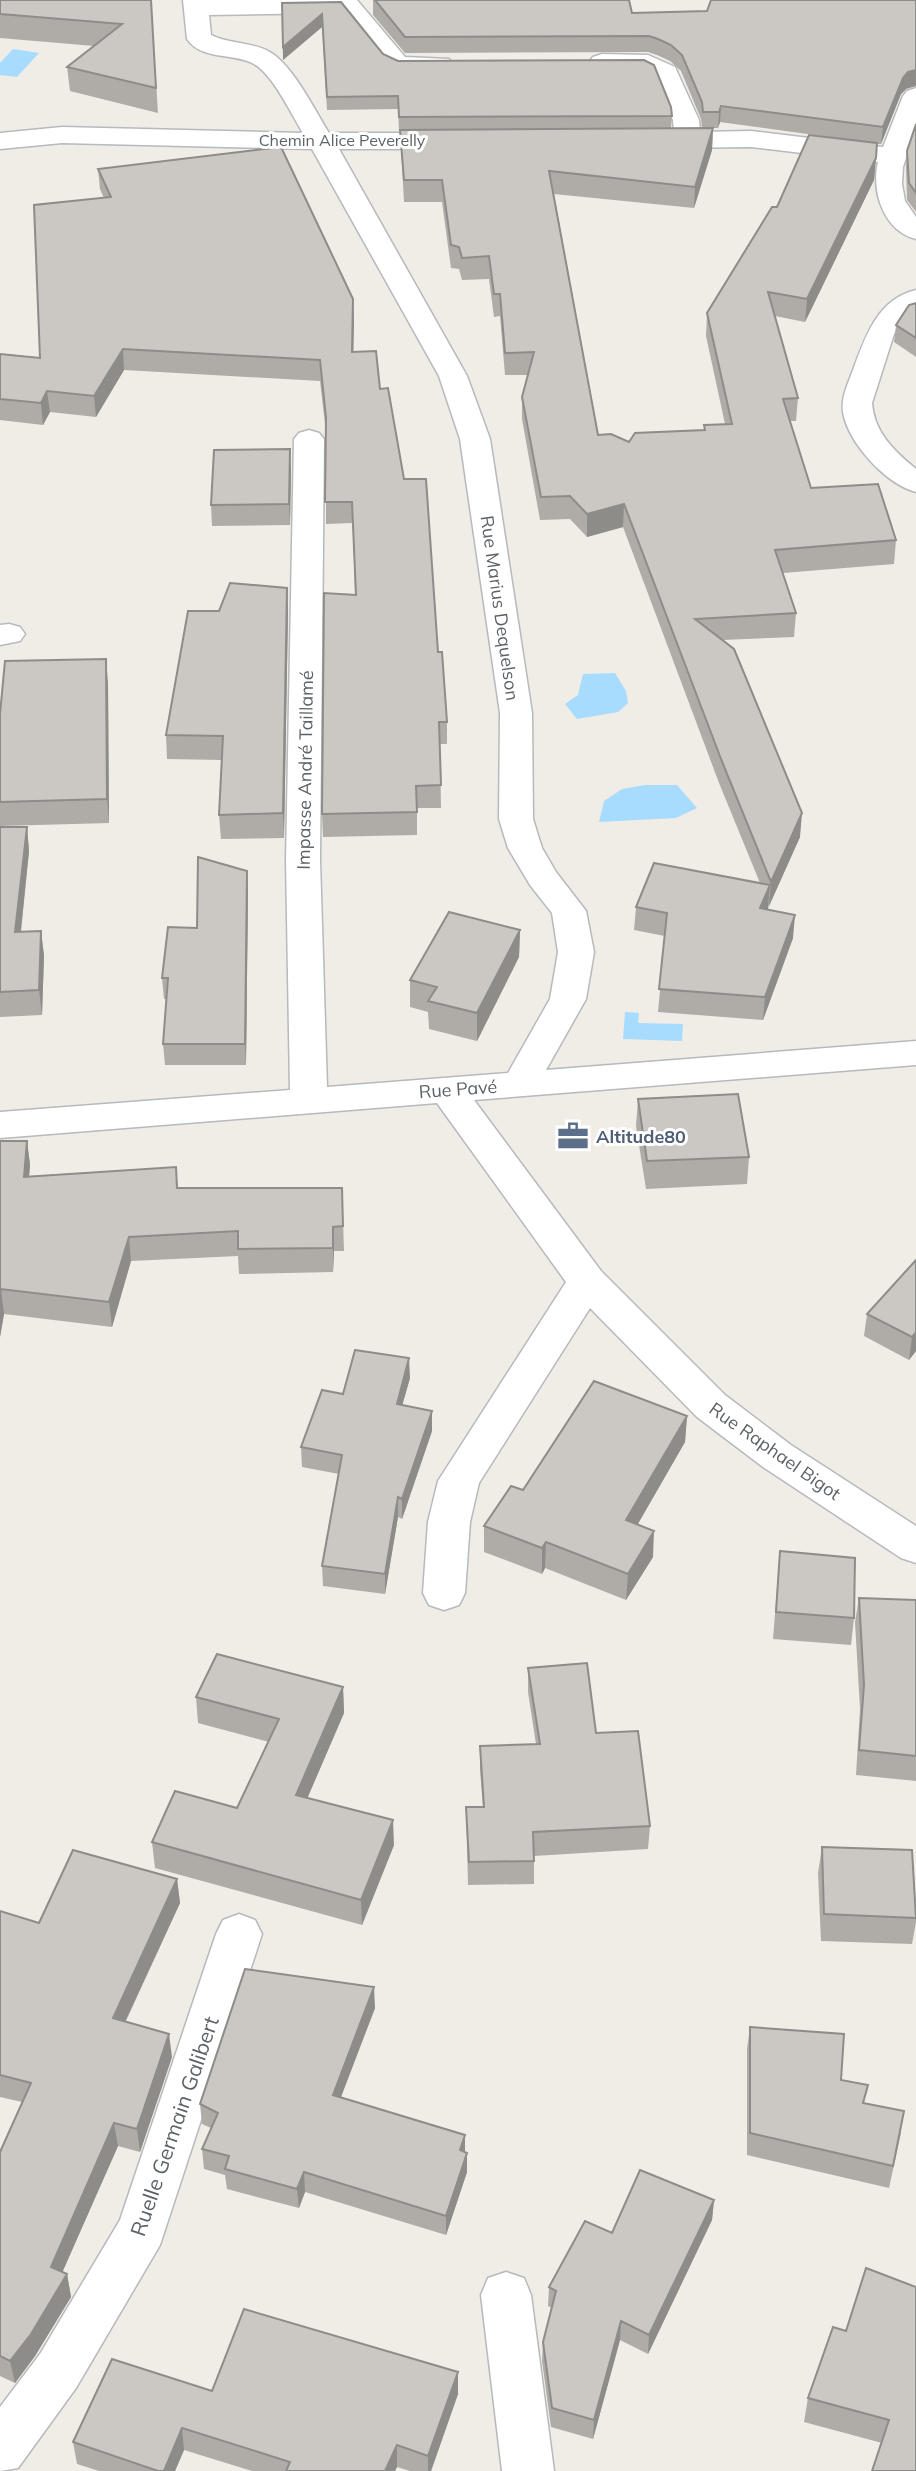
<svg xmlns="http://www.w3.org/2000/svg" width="916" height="2471" font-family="Mulish,sans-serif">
  <rect width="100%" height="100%" fill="#f0ede6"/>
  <path fill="#a7dcff" d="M13 49 39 53 17 77 0 75V63Z
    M615 673 626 691 628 703 618 712 577 719 565 704 578 695 583 674Z
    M645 785H677L697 808 676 818 599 822 604 801 622 789Z
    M625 1012 639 1013 638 1023 683 1024 682 1041 623 1039Z"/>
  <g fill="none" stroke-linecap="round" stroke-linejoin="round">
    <defs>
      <path id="minor" d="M183 0H357L405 57 449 59 453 64 449 69C383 86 377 54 342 11L333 13 209 15 211 35C229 44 251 42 268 51 292 63 315 111 329 133H451L460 135 464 141 460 147 451 149H339L467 376 490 439 532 713 533 819 542 848 556 872 586 911 594 952 586 999 546 1070 916 1041V1065L474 1100 601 1271 725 1395 791 1445 916 1526V1563L901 1558 763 1467 697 1417 590 1308 479 1483 470 1522 465 1593 459 1605 444 1610 429 1605 423 1593 428 1522 438 1481 566 1282 437 1103 0 1138V1112L290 1090 286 860 294 439 299 433 309 430 319 433 324 439 320 860 327 1087 508 1073 550 999 558 952 552 913 530 885 508 848 499 819 500 713 460 439 439 376 312 149 62 143 0 149V133L62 127 303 133C291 114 272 72 252 63 232 53 201 60 187 39Z
        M602 54 648 55 675 67 699 120 700 132 751 131 883 147 903 96 907 91 916 88V127L903 167 902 184 905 201 916 217V239C884 231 871 192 878 162L751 147 662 148 653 146 649 140 653 134 674 132 673 120 655 76 643 70 593 67 589 62 593 57Z
        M916 290V311L899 326 894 334 872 403C874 432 894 451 916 469V492C886 484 848 443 843 412 841 397 848 384 853 370 865 338 877 299 916 290Z
        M9 624 20 627 25 634 20 641 0 645V625Z
        M239 1914 255 1920 262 1934 160 2245 76 2388 18 2468 0 2471V2407L40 2354 120 2220 216 1934 223 1920Z
        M506 2272 524 2278 531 2295 554 2471H502L481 2295 488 2278Z"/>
    </defs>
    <use href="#minor" stroke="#b6b9bd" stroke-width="3"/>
    <use href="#minor" fill="#fff" fill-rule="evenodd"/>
  </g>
  <path fill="#afaca8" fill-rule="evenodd" d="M0 0H151L158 113 70 91 67 67 94 46 0 38Z
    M373 0H629L632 13 906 89 901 94 881 144H877L874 180 805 322 775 316 798 398 796 421H790L811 488 896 540 894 564 783 573 796 613 794 637 723 640 800 837 769 906V904L768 910 793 938 763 1020 658 1012 665 936 634 930 636 907 760 883 719 783 623 527 587 537 570 519 540 520 522 419V397L528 375H505L500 316 494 317 489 279 462 280 459 269 451 268 442 202H404L400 130H399L398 109 327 110 322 27 283 60 282 3 398 61 672 116 671 128H702L701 119 681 71 670 61 657 55 648 52 405 53 373 15ZM720 122 822 136 707 313 706 336 725 424 704 425V430L629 442 598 435 554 194 694 208 712 150 713 128H718Z
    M916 124V212L907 200 906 167 907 151Z
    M98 169 353 299V352L380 389 404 479 438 652 447 722V744H440L441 808H417V835L323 837 322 814 355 595 353 523 326 524V432L320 381 124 370 96 417 50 412 43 425 0 420V354L40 358 104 198 100 189Z
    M916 303V357L894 342 896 325Z
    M291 470 290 525 212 526 211 505Z
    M287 588 288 612 284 838 221 839 219 815 222 760 167 759 166 735 219 611Z
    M108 683 109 823 0 826V714Z
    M0 827H27L29 851 21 932 41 931 44 956 42 1015 0 1017Z
    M247 871 248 892 246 1065H165L163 1044 166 999H164L162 978 197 928Z
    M520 930 519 957 477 1041 429 1029 428 1012 410 1007V980Z
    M638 1099 749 1157 747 1184 646 1189 636 1126Z
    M0 1141H27L30 1165 29 1176 176 1167 178 1188H342L344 1251H334L333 1272 239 1274 238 1256 131 1261 112 1327 4 1314 0 1337Z
    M916 1260V1351L909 1360 864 1336 867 1314Z
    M410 1378 402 1405 432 1431 402 1519 398 1517 385 1594 323 1586 322 1566 339 1474 302 1467 301 1447Z
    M687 1416 685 1442 638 1524 653 1557 626 1600 545 1568 542 1574 484 1552V1526L523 1490Z
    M780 1551 854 1618 851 1645 773 1639Z
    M859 1598 916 1600V1781L856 1775 860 1709 855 1622Z
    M528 1668 596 1733 650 1826 648 1849 534 1856V1884L468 1885 466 1807H483L480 1770V1746L536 1744 528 1692Z
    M343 1687 344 1713 307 1798 394 1845 362 1925 155 1868 152 1842 237 1808 269 1742 198 1723 196 1697Z
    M822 1847 916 1907V1922L912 1944 821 1941 818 1873Z
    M177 1879 180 1903 126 2021 172 2057 140 2152 118 2146 62 2272 67 2274 71 2297 35 2356 15 2383 0 2376V2152L22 2102 0 2097V1911L39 1923Z
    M375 2008 341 2097 467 2153V2172L446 2235 305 2192 299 2208 227 2189 225 2175 204 2169 202 2149 211 2128 202 2124 200 2104Z
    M750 2027 841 2080 865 2104 901 2133 889 2188 747 2155V2049Z
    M714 2200 712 2220 648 2354 620 2340 593 2439 551 2427 542 2361 543 2342 552 2308 548 2306 549 2287 612 2233Z
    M846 2331 916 2471 882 2443 804 2422 808 2398Z
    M458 2394 431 2471H410L397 2467 395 2471H252L184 2450 175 2471H99L77 2464 73 2442Z"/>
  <path fill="#8e8c88" d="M322 14V27L283 60V47Z
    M916 70V86L906 89 901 94 881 144 883 127 903 78 908 72Z
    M721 106 720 122 718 128 719 112Z
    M713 128 712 150 694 208 695 187Z
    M876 158 874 180 805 322 807 299Z
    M353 299 354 320 353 374 352 352Z
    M123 349 124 370 96 417 94 396Z
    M47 391 50 412 43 425 41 403Z
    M290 449 291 470 290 525 289 504Z
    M624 504 623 527 587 537V514Z
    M287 588 288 612 284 838 283 813Z
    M106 659 108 683 109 823 107 799Z
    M802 813 800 837 769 906 771 882Z
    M27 827 29 851 18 957 15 932Z
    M247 871 248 892 246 1065 245 1044Z
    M770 885 768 908 758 931 760 908Z
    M795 915 793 938 763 1020 765 997Z
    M520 930 519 957 477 1041V1013Z
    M41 931 44 956 42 1015 39 990Z
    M27 1141 30 1165 27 1201 24 1177Z
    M333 1227 334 1251 333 1272Z
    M129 1237 131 1261 112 1327 109 1302Z
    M1 1289 4 1314 0 1337V1292Z
    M916 1332V1351L909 1360 912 1337Z
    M409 1358 410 1378 397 1424V1404Z
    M432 1411V1431L402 1519V1499Z
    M687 1416 685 1442 625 1546 626 1520Z
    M398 1497V1517L385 1594V1574Z
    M654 1531 653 1557 626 1600 628 1574Z
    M546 1542 545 1568 542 1574V1548Z
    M343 1687 344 1713 298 1820 296 1795Z
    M393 1820 394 1845 362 1925 361 1900Z
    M177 1879 180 1903 116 2041 113 2018Z
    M374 1987 375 2008 334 2115 333 2095Z
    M169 2034 172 2057 140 2152 137 2129Z
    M114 2123 118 2146 55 2289 51 2267Z
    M465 2135V2155L460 2150Z
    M467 2153V2172L446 2235V2216Z
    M304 2172 305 2192 299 2208 297 2189Z
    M714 2200 712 2220 648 2354 649 2335Z
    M67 2274 71 2297 35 2356 15 2383 10 2361Z
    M621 2321 620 2340 593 2439 594 2420Z
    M458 2372V2394L431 2471H428V2456Z
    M182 2428 184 2450 175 2471H164Z
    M397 2445V2467L395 2471H385Z"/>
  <path fill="#cbc8c3" stroke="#8e8c88" stroke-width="2" d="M0 0H151L156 88 67 67 122 24 0 14Z
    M375 0H629L632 13 707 11 711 0H916V70L908 72 903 78 883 127 721 106 719 112H703L702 102 682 55 671 45 658 39 649 36 405 37Z
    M341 2 383 54 398 61 644 60 654 65 671 107 672 116 399 117 398 96 327 97 322 14 283 47 282 3Z
    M916 124V193L909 183 907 151Z
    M713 128 695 187 549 171 598 435 611 434 629 442 635 433 705 430 704 425 732 424 707 313 772 207H777L809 135 877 143 876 158 807 299 768 292 798 398 783 399 811 488 878 484 896 540 775 550 796 613 695 619 734 649 802 813 771 882 721 759 624 504 587 514 570 496 541 497 522 397 534 352 505 353 500 294H494L489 256 462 258 459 247 451 245 442 180H404L400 130Z
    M281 147 353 299 352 352 376 351 380 389 388 388 404 479H426L438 652H442L447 722H439L441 785 416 786 417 812 322 814 324 593 356 595 352 502H325L326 418 320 360 123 349 94 396 47 391 41 403 0 399V354L40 358 34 205 111 197 98 169Z
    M916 303V338L896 325 909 305Z
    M290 449 289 504 211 505 214 450Z
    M230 583 287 588 283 813 219 815 223 736 166 735 188 611H219Z
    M106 659 107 799 0 802V714L5 661Z
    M0 827H27L15 932 41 931 39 990 0 992Z
    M198 857 247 871 245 1044H163L168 978H162L168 927 197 928Z
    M654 863 770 885 760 908 795 915 765 997 659 989 667 913 636 907Z
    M449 912 520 930 477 1013 428 1001 437 987 410 980Z
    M738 1094 749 1157 647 1161 638 1099Z
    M0 1141H27L24 1177 176 1167 177 1188H342L343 1226 333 1227V1248L238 1249V1231L129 1237 109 1302 1 1289 0 1292Z
    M916 1260V1332L912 1337 867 1314Z
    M355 1350 409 1358 397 1404 432 1411 402 1499 398 1497 385 1574 322 1566 342 1455 301 1447 322 1390 343 1394Z
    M594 1381 687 1416 626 1520 654 1531 628 1574 546 1542 542 1548 484 1526 511 1486 523 1490Z
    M780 1551 855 1558 854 1618 776 1612Z
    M859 1598 916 1600V1756L859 1750 864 1685Z
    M217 1654 343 1687 296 1795 393 1820 361 1900 152 1842 175 1791 237 1808 279 1719 196 1697Z
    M587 1663 596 1733 638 1731 650 1826 533 1832 534 1861 469 1862 466 1807H484L480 1746 540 1744 528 1668Z
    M822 1847 912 1850 916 1918 824 1914Z
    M73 1850 177 1879 113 2018 169 2034 137 2129 114 2123 51 2267 67 2274 31 2334 10 2361 0 2356V2152L31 2083 0 2075V1911L39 1923Z
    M245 1969 374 1987 333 2095 465 2135 460 2150 467 2153 446 2216 304 2172 297 2189 225 2169 229 2156 202 2149 218 2113 200 2104Z
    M750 2027 844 2034 841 2080 868 2085 863 2103 904 2111 893 2166 750 2133Z
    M640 2170 714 2200 649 2335 621 2321 594 2420 552 2408 543 2342 556 2291 549 2287 585 2221 612 2233Z
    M866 2268 916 2287V2471H872L889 2420 808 2398 833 2327 846 2331Z
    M244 2309 458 2372 428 2456 397 2445 385 2471H286L290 2462 182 2428 164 2471H158L73 2442 112 2359 212 2391Z"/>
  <defs>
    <symbol id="office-bare" viewBox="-9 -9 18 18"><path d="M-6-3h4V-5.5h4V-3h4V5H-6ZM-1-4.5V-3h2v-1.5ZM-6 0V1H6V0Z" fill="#5c6f8a" stroke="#fff" stroke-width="2.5" paint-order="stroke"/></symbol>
  </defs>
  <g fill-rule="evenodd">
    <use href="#office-bare" x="551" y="1114" width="44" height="44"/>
  </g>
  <g text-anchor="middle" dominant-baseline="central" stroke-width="6" stroke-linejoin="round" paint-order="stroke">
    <g font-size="16" fill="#5d6267" stroke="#fff">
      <text x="342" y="140">Chemin Alice Peverelly</text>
    </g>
    <g font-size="18" fill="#5d6267" stroke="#fff">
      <text transform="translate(500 608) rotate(82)">Rue Marius Dequelson</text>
      <text transform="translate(305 770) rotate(-89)">Impasse André Taillamé</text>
      <text transform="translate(458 1089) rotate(-4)">Rue Pavé</text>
      <text transform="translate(775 1451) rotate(35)">Rue Raphael Bigot</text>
    </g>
    <g font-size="18" font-weight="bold" fill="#4e5e75" stroke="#fff" text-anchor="start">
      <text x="596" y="1136">Altitude80</text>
    </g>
    <g font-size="21" fill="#5d6267" stroke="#fff">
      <text transform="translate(174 2126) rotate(-71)">Ruelle Germain Galibert</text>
    </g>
  </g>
</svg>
